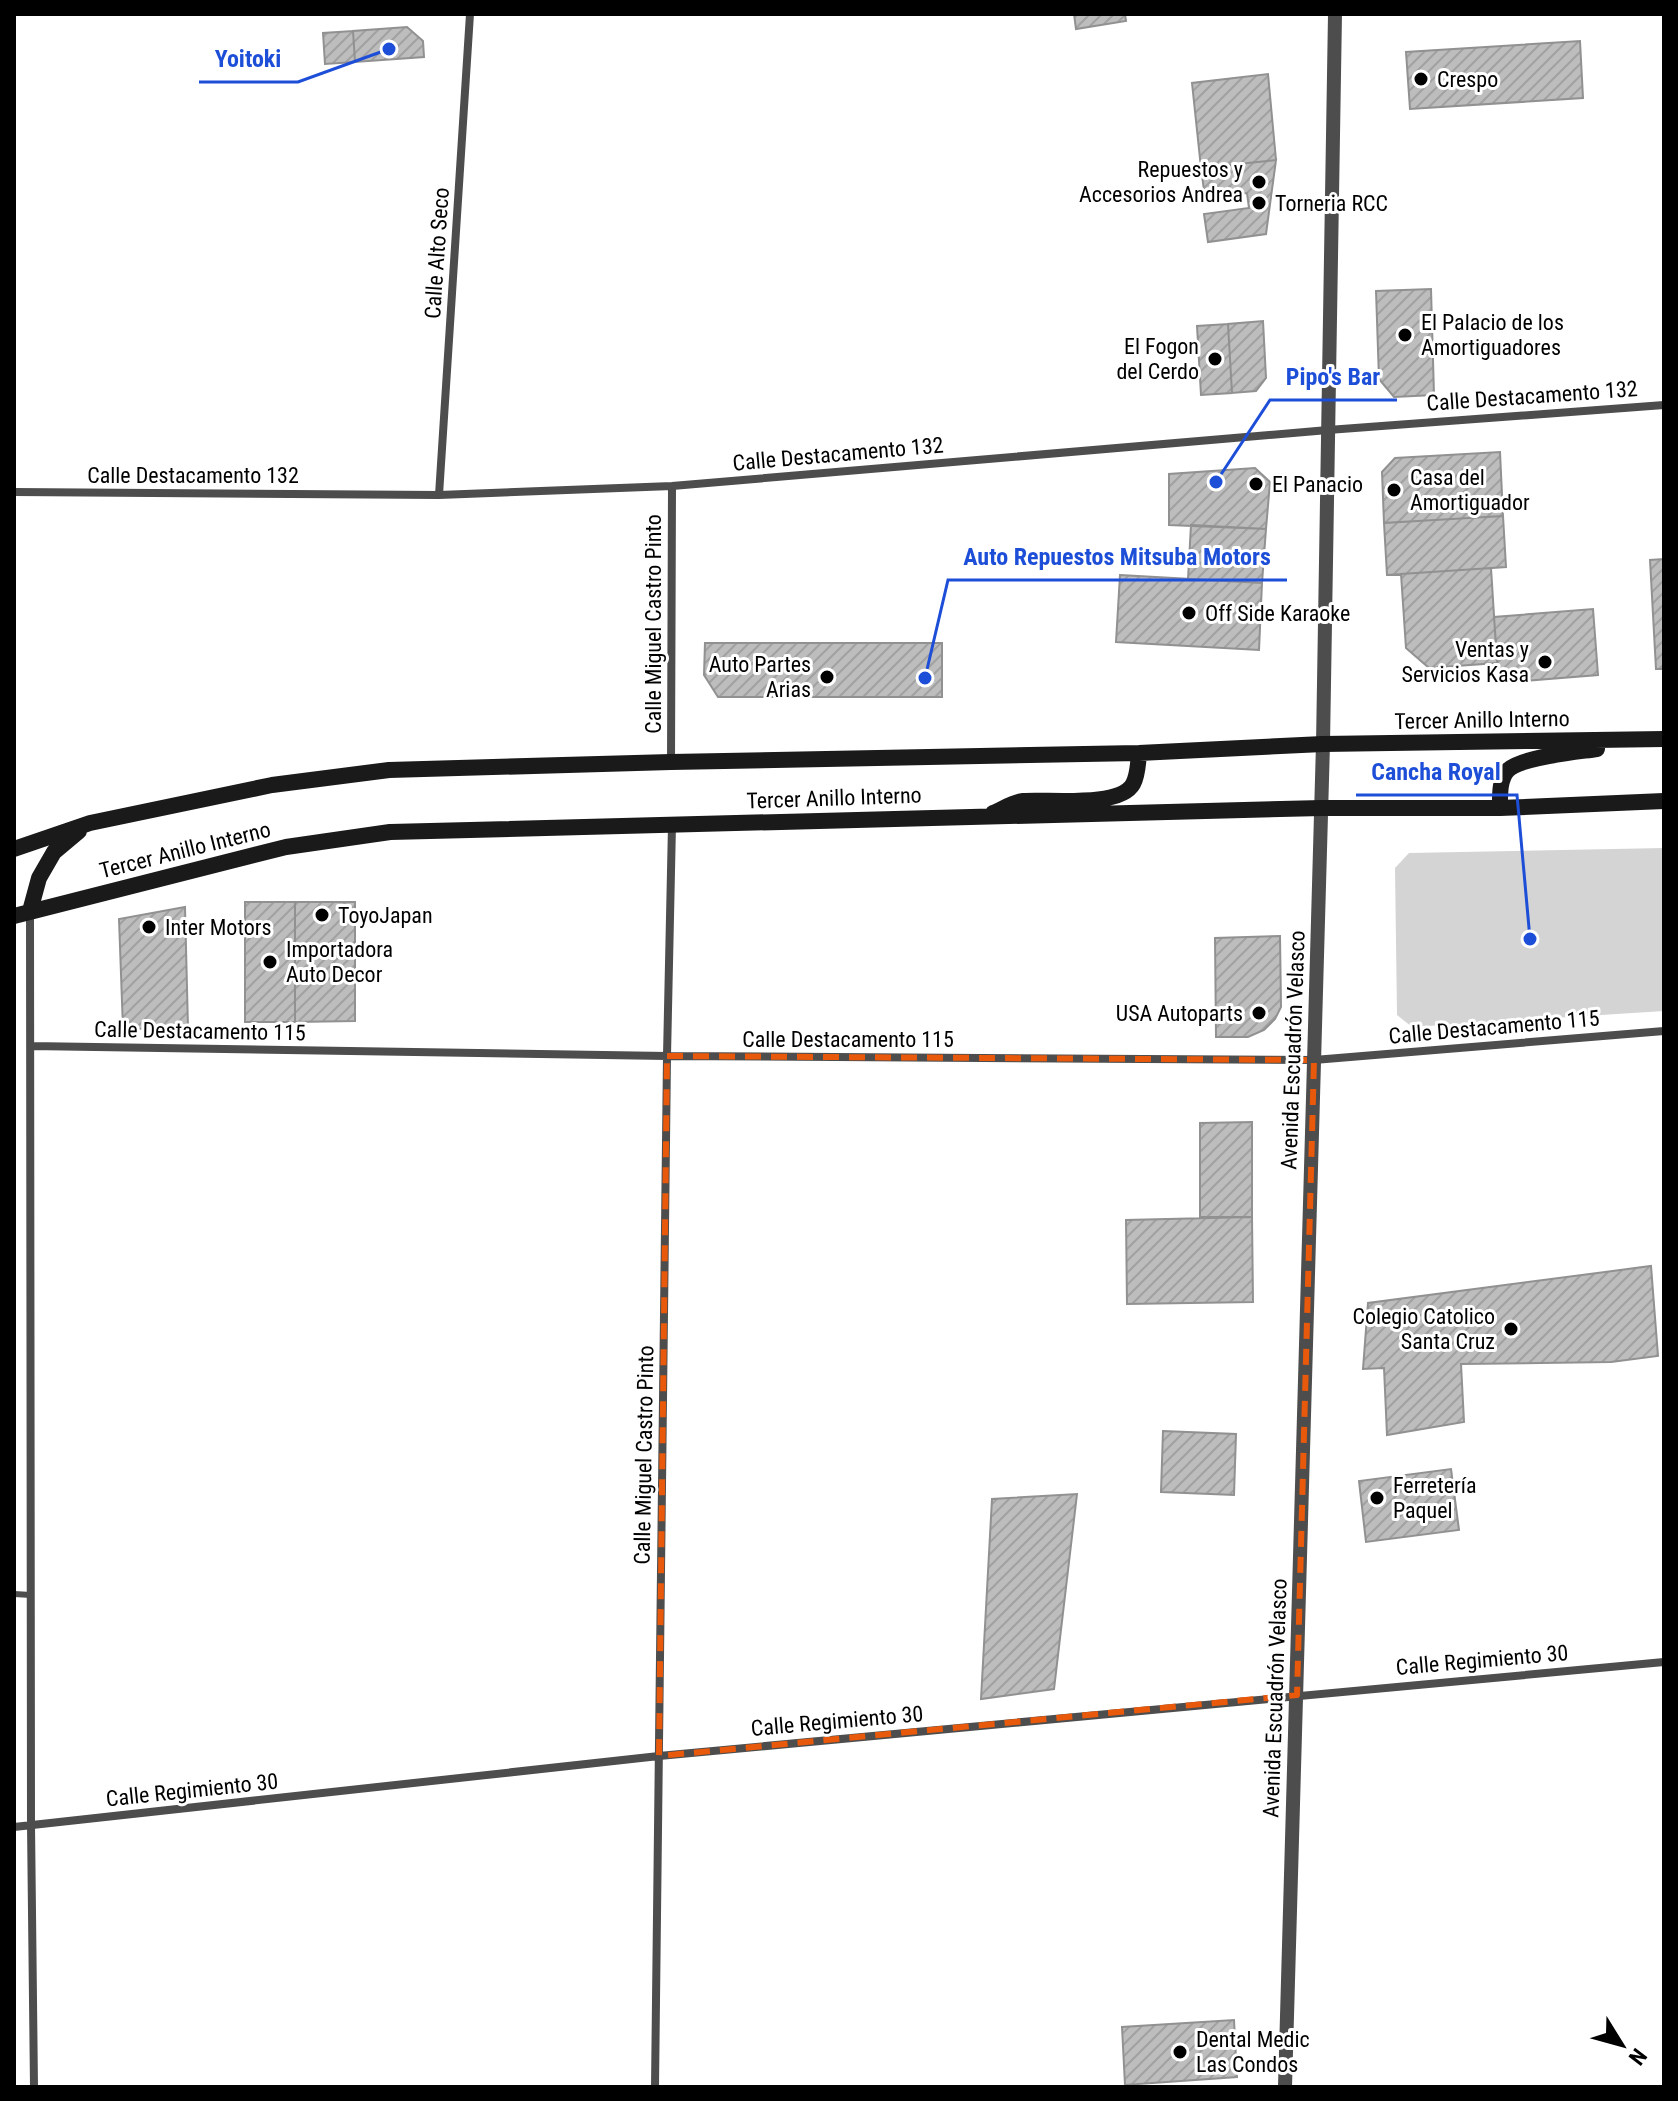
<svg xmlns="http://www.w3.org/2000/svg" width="1678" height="2101" font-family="'Roboto Condensed',sans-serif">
  <defs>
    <pattern id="building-hatch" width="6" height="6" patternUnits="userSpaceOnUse" patternTransform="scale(2)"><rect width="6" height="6" fill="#bdbdbd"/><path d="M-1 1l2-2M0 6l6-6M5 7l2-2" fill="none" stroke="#a1a1a1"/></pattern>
  </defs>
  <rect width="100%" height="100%" fill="#fff"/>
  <path fill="#d4d4d4" d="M1664 848V1011L1412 1027 1397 1015 1395 868 1409 853Z"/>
  <path fill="url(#building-hatch)" stroke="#919191" stroke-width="2" d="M1074 14H1125L1126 21 1076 29Z
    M407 27 423 41 424 57 355 62 353 31Z
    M353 31 355 62 325 64 323 33Z
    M1580 41 1583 98 1410 109 1406 52Z
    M1268 74 1276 160 1201 168 1192 83Z
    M1276 160 1266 234 1208 242 1204 214 1249 208 1247 193 1205 198 1201 168Z
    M1431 289 1434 395 1394 397 1379 379 1376 291Z
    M1263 321 1266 378 1256 391 1232 393 1228 324Z
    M1228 324 1232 393 1201 395 1197 326Z
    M1500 452 1503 516 1384 523 1382 472 1395 458Z
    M1255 468 1270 482 1266 529 1169 525V474Z
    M1503 516 1506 567 1387 575 1384 523Z
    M1191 525 1266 529 1262 583 1188 579Z
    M1664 559V669H1656L1650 560Z
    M1491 568 1497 663 1429 668 1406 648 1401 574Z
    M1120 575 1262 583 1259 650 1116 642Z
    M1593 609 1598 675 1499 683 1494 617Z
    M705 643H942V697H718L704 675Z
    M245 902H295V1022H245Z
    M295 902H355V1021L295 1022Z
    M185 907 188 1028 123 1029 119 919Z
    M1280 936 1281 1007 1275 1019 1264 1030 1248 1037H1216L1215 938Z
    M1252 1122V1217H1200V1123Z
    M1252 1217 1253 1302 1127 1304 1126 1220Z
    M1651 1266 1658 1356 1611 1362 1461 1364 1464 1422 1387 1435 1384 1368 1363 1369 1368 1303Z
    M1163 1431 1236 1434 1234 1495 1161 1492Z
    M1451 1469 1459 1530 1366 1542 1359 1481Z
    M1077 1494 1054 1689 981 1699 992 1499Z
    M1234 2020 1237 2077 1125 2085 1122 2027Z"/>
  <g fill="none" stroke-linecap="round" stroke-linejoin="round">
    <path stroke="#4d4d4d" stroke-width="6" d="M14 1594 31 1595"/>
    <path stroke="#4d4d4d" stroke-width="8" d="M14 492 439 495 672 486 1328 430 1664 405
      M439 495 470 14
      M671 761 672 486
      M30 912 31 1825 34 2087
      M31 1046 667 1056 1314 1060 1664 1031
      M14 1827 659 1756 1664 1662
      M655 2087 667 1056 672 825"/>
    <path stroke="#4d4d4d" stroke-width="14" d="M1285 2087 1323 744 1335 14"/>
    <path stroke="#1a1a1a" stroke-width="16" d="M1500 808C1500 795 1499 780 1508 770 1521 757 1577 752 1597 749
      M993 813C1003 809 1013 802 1023 801 1048 799 1120 808 1133 784 1138 775 1138 763 1139 753
      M14 849 90 823 272 785 389 770 671 762 1139 753 1323 744 1664 739
      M30 911 39 878 54 852 79 831
      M14 916 286 847 390 832 1322 808H1500L1664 801"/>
  </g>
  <path fill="none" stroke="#e8590c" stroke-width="6" stroke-dasharray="16 10" stroke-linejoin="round" d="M667 1056 1314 1060 1297 1695 659 1756Z"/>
  <g fill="#000" stroke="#fff" stroke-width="3">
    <circle cx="1421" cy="79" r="8"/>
    <circle cx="1259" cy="182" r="8"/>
    <circle cx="1259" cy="203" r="8"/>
    <circle cx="1405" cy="335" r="8"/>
    <circle cx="1215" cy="359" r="8"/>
    <circle cx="1256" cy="484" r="8"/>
    <circle cx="1394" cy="490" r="8"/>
    <circle cx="1189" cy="613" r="8"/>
    <circle cx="1545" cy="662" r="8"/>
    <circle cx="827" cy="677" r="8"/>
    <circle cx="322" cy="915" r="8"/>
    <circle cx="149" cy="927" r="8"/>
    <circle cx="270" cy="962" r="8"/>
    <circle cx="1259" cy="1013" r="8"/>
    <circle cx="1511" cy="1329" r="8"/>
    <circle cx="1377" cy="1498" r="8"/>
    <circle cx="1180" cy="2052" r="8"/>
  </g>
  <g text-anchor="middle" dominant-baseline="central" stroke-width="6" stroke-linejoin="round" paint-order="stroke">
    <g font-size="22" fill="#000" stroke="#fff" text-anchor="start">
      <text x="1437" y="79">Crespo</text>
      <text x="1243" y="169" text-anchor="end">Repuestos y<tspan x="1243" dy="25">Accesorios Andrea</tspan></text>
      <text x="1275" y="203">Torneria RCC</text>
      <text x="1421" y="322">El Palacio de los<tspan x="1421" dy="25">Amortiguadores</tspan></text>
      <text x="1199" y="346" text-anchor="end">El Fogon<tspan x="1199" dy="25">del Cerdo</tspan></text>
      <text x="1410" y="477">Casa del<tspan x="1410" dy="25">Amortiguador</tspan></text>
      <text x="1272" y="484">El Panacio</text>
      <text x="1205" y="613">Off Side Karaoke</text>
      <text x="1529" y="649" text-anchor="end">Ventas y<tspan x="1529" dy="25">Servicios Kasa</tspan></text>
      <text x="811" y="664" text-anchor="end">Auto Partes<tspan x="811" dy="25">Arias</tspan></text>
      <text x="338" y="915">ToyoJapan</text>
      <text x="165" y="927">Inter Motors</text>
      <text x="286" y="949">Importadora<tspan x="286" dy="25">Auto Decor</tspan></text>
      <text x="1243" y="1013" text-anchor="end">USA Autoparts</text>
      <text x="1495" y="1316" text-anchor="end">Colegio Catolico<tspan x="1495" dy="25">Santa Cruz</tspan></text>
      <text x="1393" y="1485">Ferretería<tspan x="1393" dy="25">Paquel</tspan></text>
      <text x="1196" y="2039">Dental Medic<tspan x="1196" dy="25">Las Condos</tspan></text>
    </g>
    <g font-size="22" fill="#000" stroke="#fff">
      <text transform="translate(437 253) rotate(-86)">Calle Alto Seco</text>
      <text transform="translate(1532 396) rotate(-4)">Calle Destacamento 132</text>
      <text transform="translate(838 454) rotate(-5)">Calle Destacamento 132</text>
      <text x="193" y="475">Calle Destacamento 132</text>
      <text transform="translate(653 624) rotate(-90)">Calle Miguel Castro Pinto</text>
      <text transform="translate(1482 720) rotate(-1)">Tercer Anillo Interno</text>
      <text transform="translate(834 798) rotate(-2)">Tercer Anillo Interno</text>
      <text transform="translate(185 850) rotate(-14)">Tercer Anillo Interno</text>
      <text transform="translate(1494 1027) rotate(-5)">Calle Destacamento 115</text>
      <text transform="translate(200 1031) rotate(1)">Calle Destacamento 115</text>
      <text x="848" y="1039">Calle Destacamento 115</text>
      <text transform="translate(1293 1050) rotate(-88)">Avenida Escuadrón Velasco</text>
      <text transform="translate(644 1455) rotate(-89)">Calle Miguel Castro Pinto</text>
      <text transform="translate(1482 1660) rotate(-5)">Calle Regimiento 30</text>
      <text transform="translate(1275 1698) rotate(-88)">Avenida Escuadrón Velasco</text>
      <text transform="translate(837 1721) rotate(-5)">Calle Regimiento 30</text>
      <text transform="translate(192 1790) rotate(-6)">Calle Regimiento 30</text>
    </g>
  </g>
  <path fill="none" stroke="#1d4ed8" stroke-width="3" d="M389 49L298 82H199M1216 482L1270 400H1397M925 678L948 580H1287M1530 939L1517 795H1356"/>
  <g fill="#1d4ed8" stroke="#fff" stroke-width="3">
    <circle cx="389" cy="49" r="8"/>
    <circle cx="1216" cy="482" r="8"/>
    <circle cx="925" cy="678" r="8"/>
    <circle cx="1530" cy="939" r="8"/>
  </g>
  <g font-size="24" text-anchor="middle" font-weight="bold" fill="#1d4ed8" stroke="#fff" stroke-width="6" stroke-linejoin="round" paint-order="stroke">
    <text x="248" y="67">Yoitoki</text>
    <text x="1333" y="385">Pipo's Bar</text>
    <text x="1117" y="565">Auto Repuestos Mitsuba Motors</text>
    <text x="1436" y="780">Cancha Royal</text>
  </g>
  <rect width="1678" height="2101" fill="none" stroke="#000000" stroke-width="32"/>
  <g transform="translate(1622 2045) rotate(127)" stroke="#ffffff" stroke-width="6" paint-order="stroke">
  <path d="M0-6L14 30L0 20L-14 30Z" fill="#000000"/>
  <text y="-12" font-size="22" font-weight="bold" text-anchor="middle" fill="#000000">N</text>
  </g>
</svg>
